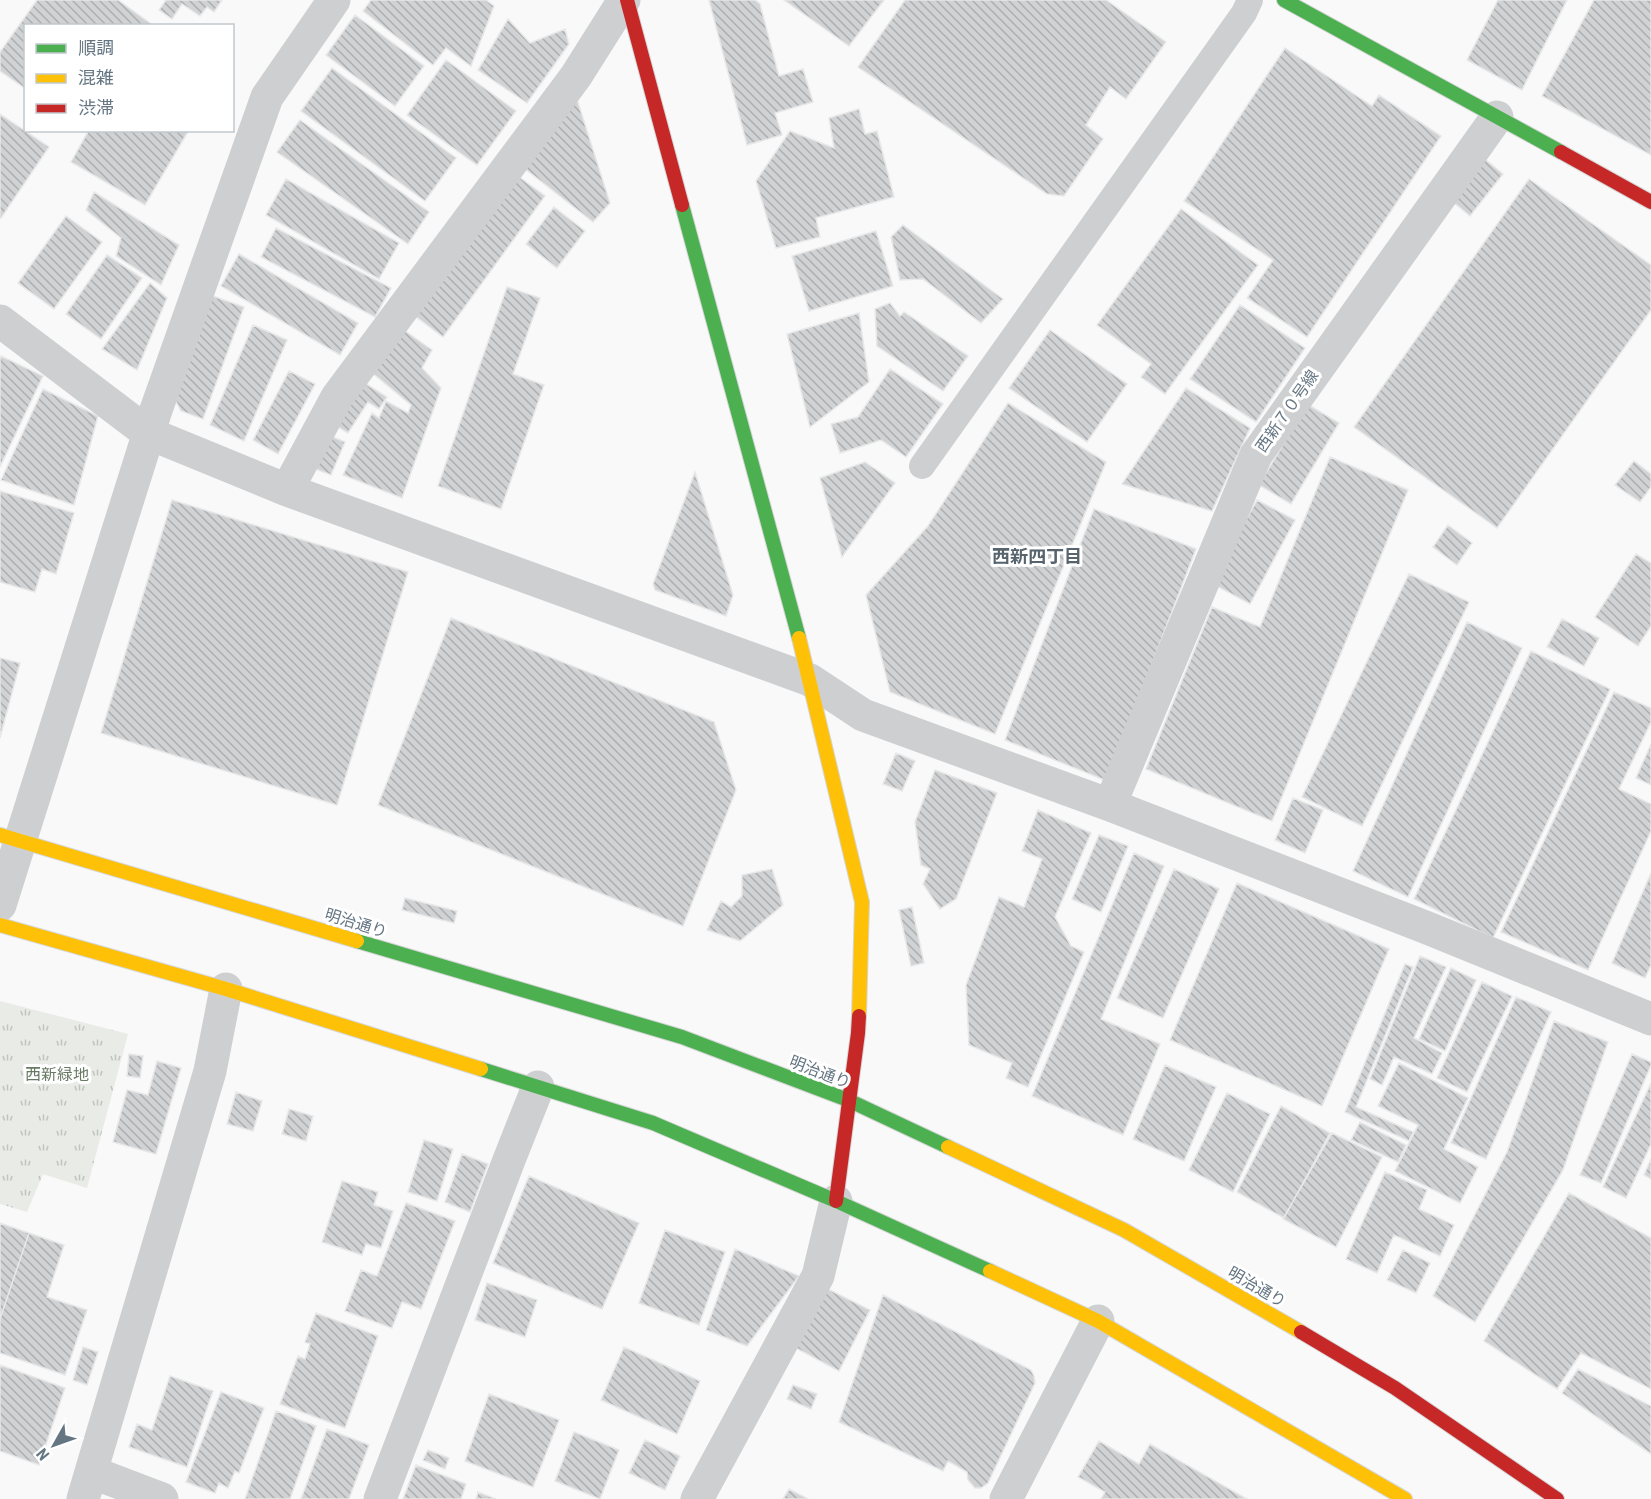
<svg xmlns="http://www.w3.org/2000/svg" width="1651" height="1499" font-family="'Roboto Condensed','Noto Sans JP',sans-serif">
  <defs>
    <pattern id="grass-tufts" width="24" height="20" patternUnits="userSpaceOnUse" patternTransform="scale(1.5)"><rect width="24" height="20" fill="#e8ebe6"/><path d="M3 7l-1-3M5 7V3M7 7l1-3M15 17l-1-3M17 17v-4M19 17l1-3" fill="none" stroke="#c0c3c0"/></pattern>
    <pattern id="building-back-hatch" width="6" height="6" patternUnits="userSpaceOnUse" patternTransform="scale(1.5)"><rect width="6" height="6" fill="#d0d2d3"/><path d="M-1 5l2 2M0 0l6 6M5-1l2 2" fill="none" stroke="#acafb1"/></pattern>
  </defs>
  <rect width="100%" height="100%" fill="#f9f9f9"/>
  <path fill="url(#grass-tufts)" d="M0 1001 128 1034 87 1188 43 1174 27 1212 0 1204Z"/>
  <path fill="url(#building-back-hatch)" stroke="#e8e8e8" stroke-width="1.5" d="M37 0H118L154 26H26V89L0 71V52Z
    M166 0H222L214 12 207 7 200 16 182 4 172 19 159 10Z
    M371 0H486L494 6 471 66 446 48 433 65 363 11Z
    M709 0H755L760 4 779 76 803 69 813 102 775 113 782 135 747 145Z
    M784 0H884L849 46Z
    M905 0H1106L1166 42 1126 99 1110 87 1086 125 1103 139 1064 196 1047 194 858 67Z
    M1498 0H1567L1522 90 1467 60Z
    M1594 0H1651V155L1542 96Z
    M355 15 424 66 395 106 326 55Z
    M508 19 530 43 565 29 569 44 527 103 478 70Z
    M1285 48 1372 106 1379 95 1441 136 1307 337 1247 298 1273 260 1184 201Z
    M446 60 516 111 477 165 407 115Z
    M332 68 456 158 425 201 301 111Z
    M576 96 610 203 593 222 524 168Z
    M859 109 865 134 877 131 894 197 816 218 820 237 776 248 756 181 790 131 834 148 829 118Z
    M0 114 49 147 1 218H0Z
    M300 120 429 212 408 244 277 152Z
    M89 130H189L145 205 71 162Z
    M1480 155 1503 174 1470 216 1447 197Z
    M518 176 545 196 443 337 415 316Z
    M286 179 399 243 379 279 266 215Z
    M1529 179 1651 265V310L1497 528 1354 427Z
    M94 192 179 245 161 285 116 256 121 238 86 210Z
    M554 207 585 231 557 268 526 244Z
    M1181 209 1258 265 1165 394 1141 377 1151 364 1097 325Z
    M66 216 102 242 54 309 18 283Z
    M903 225 1003 299 981 323 923 279 900 280 891 237Z
    M276 228 391 288 375 317 261 257Z
    M876 231 893 286 809 311 792 256Z
    M239 254 358 323 340 355 221 286Z
    M107 255 142 278 101 339 66 314Z
    M150 283 167 298 137 370 102 349Z
    M507 287 540 298 513 374 544 385 501 509 438 486Z
    M210 295 244 307 203 419 181 411 173 396Z
    M890 303 900 316 904 312 968 356 943 391 877 346 875 309Z
    M1240 305 1305 348 1256 422 1190 379Z
    M859 313 869 382 810 427 787 334Z
    M253 325 287 340 244 441 210 425Z
    M401 328 432 350 422 368 441 388 402 498 343 475 372 413 379 418 386 401 408 413 411 405 370 371Z
    M1050 330 1127 384 1087 442 1009 388Z
    M1 356 43 376 0 467V358Z
    M890 369 943 404 906 457 881 440 840 453 831 424 858 417Z
    M289 371 315 384 278 454 253 440Z
    M360 380 387 397 379 409 368 402 348 433 333 424Z
    M1186 388 1250 428 1212 511 1122 484Z
    M43 389 98 416 74 505 1 480Z
    M1008 403 1106 462 995 734 890 692 866 595 928 526Z
    M1307 404 1339 423 1291 504 1259 485Z
    M326 434 345 442 331 475 313 468Z
    M1330 457 1408 490 1272 821 1146 769 1212 607 1260 627Z
    M1634 461 1651 474V487L1640 502 1615 485Z
    M865 462 895 483 842 557 820 478Z
    M695 472 733 595 726 616 655 590 653 584Z
    M0 491 74 513 56 574 42 569 35 592 0 582Z
    M172 500 408 572 337 805 101 733Z
    M1257 500 1295 520 1250 604 1211 583Z
    M1094 509 1196 549 1107 781 1005 740Z
    M1448 525 1472 543 1457 565 1433 547Z
    M1636 554 1651 563V626L1638 646 1595 617Z
    M1409 574 1469 602 1362 826 1302 797Z
    M451 618 714 722 736 790 683 926 378 805Z
    M1562 619 1599 638 1584 666 1547 647Z
    M1467 622 1522 648 1408 897 1353 871Z
    M1531 651 1610 689 1493 938 1414 899Z
    M0 658 20 663 0 738Z
    M1614 692 1651 708V722L1619 789 1651 804V831L1588 970 1501 932Z
    M1651 744V785L1636 778Z
    M896 753 915 761 902 791 883 784Z
    M935 770 997 793 956 899 940 909 923 884 930 869 921 865 915 822Z
    M1293 798 1323 810 1305 853 1275 840Z
    M1038 810 1091 833 1055 917 1071 946 1084 952 1028 1087 1006 1078 1012 1063 969 1045 966 985 999 897 1024 907 1042 859 1022 851Z
    M1099 835 1128 846 1101 912 1072 899Z
    M1134 853 1164 866 1101 1019 1160 1044 1123 1135 1032 1096Z
    M772 869 783 905 740 941 707 930 721 901 731 907 742 896V875Z
    M1174 869 1219 889 1163 1018 1117 998Z
    M1651 873V965L1645 978 1612 963Z
    M1237 883 1389 949 1322 1106 1170 1040Z
    M405 898 457 911 454 923 402 910Z
    M912 907 924 963 911 966 899 910Z
    M1420 956 1446 967 1414 1038 1442 1053 1432 1074 1394 1057 1382 1085 1370 1079Z
    M1405 964 1413 967 1356 1107 1413 1132 1409 1141 1345 1112Z
    M1451 968 1476 980 1445 1051 1419 1039Z
    M1482 982 1512 996 1467 1092 1437 1078Z
    M1516 997 1551 1012 1486 1159 1451 1143Z
    M1554 1021 1608 1042 1563 1170 1475 1322 1433 1296 1507 1152Z
    M129 1054 143 1056 140 1078 127 1076Z
    M1632 1054 1651 1062V1065L1601 1183 1580 1175Z
    M157 1061 181 1068 156 1154 113 1142 127 1090 148 1095Z
    M1399 1063 1468 1098 1444 1149 1478 1167 1460 1203 1395 1171 1418 1125 1378 1106Z
    M1165 1065 1216 1087 1184 1161 1133 1139Z
    M1651 1083V1144L1626 1198 1603 1187Z
    M236 1092 262 1101 253 1131 227 1124Z
    M1227 1093 1270 1114 1233 1192 1189 1170Z
    M1281 1106 1330 1133 1284 1218 1237 1192Z
    M289 1109 313 1116 306 1141 282 1134Z
    M1360 1122 1406 1145 1398 1162 1351 1140Z
    M1332 1133 1382 1157 1336 1247 1283 1219Z
    M424 1140 453 1149 437 1201 408 1192Z
    M462 1154 488 1164 470 1212 445 1202Z
    M1651 1159V1179L1644 1175Z
    M1385 1172 1427 1190 1419 1209 1454 1225 1440 1256 1394 1235 1377 1273 1346 1259Z
    M529 1176 639 1223 602 1309 493 1263Z
    M342 1181 378 1192 374 1205 393 1211 381 1248 366 1244 362 1255 322 1242Z
    M1569 1193 1651 1238V1389L1581 1353 1557 1389 1484 1341Z
    M406 1203 455 1221 421 1309 402 1302 392 1328 345 1311 361 1270 377 1276Z
    M0 1223 29 1233 0 1319Z
    M665 1230 725 1252 699 1325 639 1303Z
    M29 1233 64 1245 47 1297 87 1310 65 1375 0 1353V1319Z
    M735 1249 799 1276 747 1346 706 1330Z
    M1403 1250 1430 1263 1416 1293 1387 1280Z
    M487 1283 537 1300 525 1337 475 1320Z
    M820 1285 870 1310 839 1371 790 1345Z
    M883 1295 1031 1370 1034 1376 1035 1383 988 1483 981 1488H975L968 1480 967 1472 948 1461 943 1471 839 1422Z
    M316 1313 378 1336 345 1428 280 1404 298 1356 305 1359 310 1344 305 1342Z
    M83 1347 98 1352 87 1385 73 1380Z
    M624 1347 700 1381 677 1434 601 1400Z
    M0 1365 65 1388 39 1465 0 1451Z
    M1578 1369 1651 1406V1454L1562 1393Z
    M170 1376 213 1391 187 1467 129 1447 137 1424 152 1430Z
    M793 1385 817 1394 811 1409 787 1399Z
    M221 1392 264 1408 239 1473 235 1471 228 1488 219 1483 215 1493 186 1482Z
    M489 1394 559 1420 533 1487 465 1461Z
    M276 1411 316 1426 290 1499H245Z
    M327 1429 369 1445 349 1499H301Z
    M574 1432 619 1450 600 1499 555 1481Z
    M645 1440 680 1456 665 1490 629 1473Z
    M1099 1441 1139 1464 1150 1444 1247 1499H1101L1105 1492 1078 1477Z
    M428 1450 449 1458 445 1469 423 1460Z
    M416 1465 466 1484 461 1499H403Z
    M789 1489 808 1499H783Z
    M478 1492 496 1499H476Z"/>
  <g fill="none" stroke-linecap="round" stroke-linejoin="round">
    <defs>
      <path id="fast" d="M1284 0 1561 152
        M682 205 799 638
        M357 941 682 1037 848 1100 948 1147
        M481 1069 653 1123 836 1201 990 1271"/>
      <path id="slow" d="M799 638 862 902 859 1016
        M0 835 357 941
        M0 925 226 989 481 1069
        M948 1147 1124 1230 1301 1332
        M990 1271 1098 1321 1405 1499"/>
      <path id="jam" d="M627 0 682 205
        M1561 152 1651 202
        M836 1201 858 1033 859 1016
        M1301 1332 1395 1388 1557 1499"/>
    </defs>
    <use href="#fast" stroke="#d5d6d7" stroke-width="16"/>
    <use href="#slow" stroke="#d5d6d7" stroke-width="16"/>
    <use href="#jam" stroke="#d5d6d7" stroke-width="16"/>
    <path stroke="#cecfd0" stroke-width="26" d="M922 466 1244 13 1250 0"/>
    <path stroke="#cecfd0" stroke-width="33" d="M0 321 148 433 287 490 810 680 863 715 1110 805 1425 927 1651 1019
      M287 490 337 397 576 76 624 0
      M1110 805 1256 455 1497 117
      M0 905 156 410 267 97 334 0
      M91 1472 162 1499
      M83 1499 210 1071 226 989
      M380 1499 509 1160 538 1087
      M697 1499 818 1276 836 1201
      M1006 1499 1098 1321"/>
    <use href="#fast" stroke="#4caf50" stroke-width="14"/>
    <use href="#slow" stroke="#ffc107" stroke-width="14"/>
    <use href="#jam" stroke="#c62828" stroke-width="14"/>
  </g>
  <g text-anchor="middle" dominant-baseline="central" stroke-width="6" stroke-linejoin="round" paint-order="stroke">
    <g font-size="16" fill="#657683" stroke="#fff">
      <text transform="translate(1287 411) rotate(-55)">西新７０号線</text>
      <text transform="translate(356 923) rotate(17)">明治通り</text>
      <text transform="translate(820 1072) rotate(21)">明治通り</text>
      <text transform="translate(1257 1287) rotate(30)">明治通り</text>
    </g>
    <g font-size="16" fill="#687a64" stroke="#fff">
      <text x="57" y="1074">西新緑地</text>
    </g>
    <g font-size="18" font-weight="bold" fill="#57646e" stroke="#fff">
      <text x="1037" y="556">西新四丁目</text>
    </g>
  </g>
  <rect x="24" y="24" width="210" height="108" fill="#ffffff" stroke="#c1c8cd" stroke-width="1.5"/>
  <rect x="36" y="44" width="30" height="9" fill="#4caf50" stroke="#c1c8cd" stroke-width="1.5"/>
  <text x="78" y="54" font-size="18" fill="#657683">順調</text>
  <rect x="36" y="74" width="30" height="9" fill="#ffc107" stroke="#c1c8cd" stroke-width="1.5"/>
  <text x="78" y="84" font-size="18" fill="#657683">混雑</text>
  <rect x="36" y="104" width="30" height="9" fill="#c62828" stroke="#c1c8cd" stroke-width="1.5"/>
  <text x="78" y="114" font-size="18" fill="#657683">渋滞</text>
  <g transform="translate(54 1445) rotate(230)" stroke="#ffffff" stroke-width="4.5" paint-order="stroke">
  <path d="M0-4.5L10 22L0 15L-10 22Z" fill="#657683"/>
  <text y="-9" font-size="16" font-weight="bold" text-anchor="middle" fill="#657683">N</text>
  </g>
</svg>
